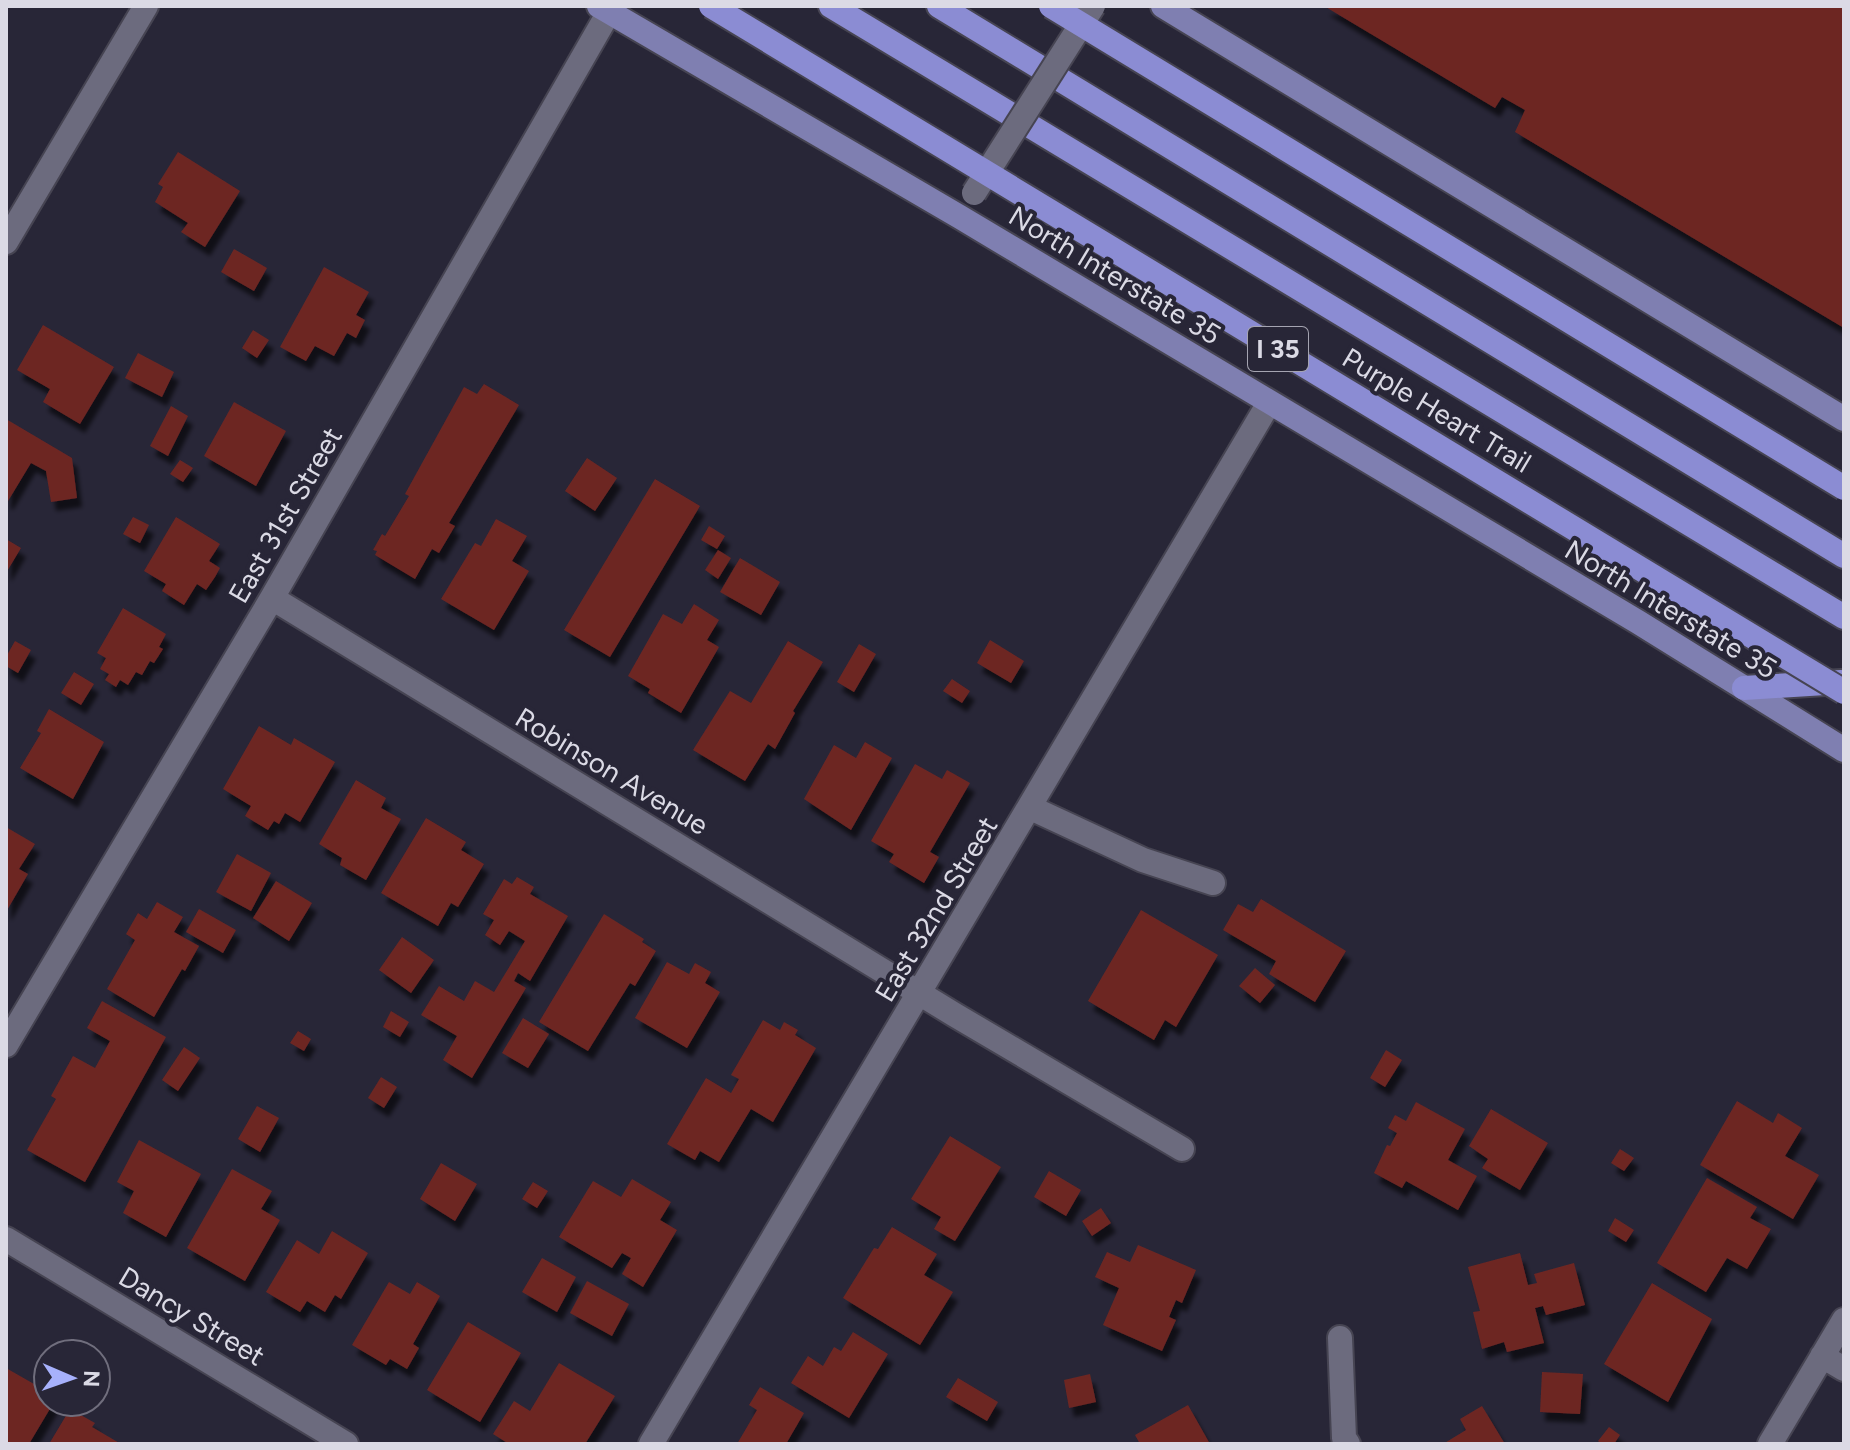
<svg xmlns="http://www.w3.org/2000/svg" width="1850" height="1450" font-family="Figtree,sans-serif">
  <defs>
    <filter id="shadow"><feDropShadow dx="5" dy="9" stdDeviation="2" flood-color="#0009"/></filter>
  </defs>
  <rect width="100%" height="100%" fill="#282637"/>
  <path fill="#6d2623" filter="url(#shadow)" d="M1324 6H1844V328L1515 132 1525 110 1502 97 1495 108Z
    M178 152 240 191 205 247 181 232 188 223 155 202 163 187 158 184Z
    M234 249 267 268 254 291 221 272Z
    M324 267 369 292 356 315 365 320 356 338 347 333 334 356 315 346 306 361 280 347Z
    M43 325 114 367 80 424 43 402 50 389 17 370Z
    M253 330 269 340 257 358 242 348Z
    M138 353 174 372 162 397 125 378Z
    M484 384 519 405 449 523 455 526 439 553 432 549 415 579 375 555 377 551 373 550 382 534 385 536 409 496 405 494 464 387 477 394Z
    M234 402 286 431 256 486 204 456Z
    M171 406 188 416 168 456 150 446Z
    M6 419 72 458 77 498 51 502 46 471 31 463 8 501 6 500Z
    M587 458 617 478 595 511 565 491Z
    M180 460 193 468 183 482 170 474Z
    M655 479 700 506 610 657 564 630Z
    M133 517 149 525 140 543 123 534Z
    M176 517 220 544 209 561 220 568 215 577 206 590 197 584 184 605 162 591 166 584 144 571Z
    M496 519 527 536 512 561 529 571 494 630 441 599 475 543 481 546Z
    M709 526 725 536 717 549 701 540Z
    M6 539 21 548 6 573Z
    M718 550 731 558 718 579 705 570Z
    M740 558 780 582 761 615 720 592Z
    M694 604 719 620 707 640 719 647 681 713 648 693 650 689 628 676 663 614 682 624Z
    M123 608 166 634 159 647 163 649 154 663 150 661 142 675 136 672 128 685 120 680 116 687 105 680 109 674 100 669 106 658 97 653Z
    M990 640 1024 661 1011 683 977 663Z
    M15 641 31 650 18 673 6 666V657Z
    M788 641 823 662 793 711 795 713 775 749 768 744 745 781 693 750 730 691 751 703Z
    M859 644 876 654 854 692 837 682Z
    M74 672 94 684 81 705 61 693Z
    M952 679 970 691 962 703 943 691Z
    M49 709 104 742 73 799 20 768 41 733 37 731Z
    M259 726 291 745 294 738 335 762 300 822 285 813 279 824 274 821 268 830 245 816 251 806 223 789Z
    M865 742 892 758 851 830 804 799 834 745 856 758Z
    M915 764 942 779 947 770 970 783 930 852 939 857 924 883 889 862 894 854 871 841Z
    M356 780 386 798 381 808 401 819 366 880 340 865 342 858 319 844Z
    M426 818 466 842 461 850 484 864 458 907 451 903 438 926 381 893Z
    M6 827 35 844 19 869 28 874 6 912Z
    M237 854 271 873 251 911 216 892Z
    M517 877 534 887 530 894 568 916 530 981 518 973 514 981 526 988 472 1078 443 1060 457 1036 421 1015 439 986 464 1001 475 981 494 992 525 941 509 931 500 945 485 935 494 920 483 914 504 879 512 884Z
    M276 881 312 903 289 941 253 918Z
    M1261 899 1346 951 1315 1002 1269 974 1276 961 1223 930 1238 904 1253 912Z
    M157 902 183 917 174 932 199 946 185 971 182 969 154 1017 107 989 135 940 126 934 138 913 147 919Z
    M199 909 236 930 223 953 186 932Z
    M1141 910 1218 955 1176 1027 1165 1020 1154 1040 1088 1001Z
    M604 914 644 939 642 942 656 951 635 986 630 983 588 1051 539 1022Z
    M402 937 434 960 411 993 379 970Z
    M667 962 689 974 695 963 711 972 705 983 720 992 687 1048 635 1018Z
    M1255 968 1275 985 1260 1003 1239 986Z
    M102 1001 166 1037 85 1182 27 1150 56 1099 51 1096 73 1056 95 1068 110 1041 87 1028Z
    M391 1011 409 1022 400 1037 383 1027Z
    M523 1018 549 1034 528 1068 502 1053Z
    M763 1020 780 1030 784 1022 798 1030 795 1035 816 1048 773 1122 751 1109 719 1162 700 1151 695 1160 667 1144 706 1078 731 1093 739 1079 731 1075Z
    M298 1031 311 1039 304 1051 290 1043Z
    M184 1047 200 1058 178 1091 162 1080Z
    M1386 1050 1402 1060 1385 1087 1370 1078Z
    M381 1077 397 1087 384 1108 368 1098Z
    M1737 1101 1773 1123 1778 1113 1802 1128 1785 1156 1819 1175 1793 1219 1700 1165Z
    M1416 1102 1465 1129 1448 1160 1477 1176 1458 1210 1406 1181 1402 1188 1374 1173 1387 1145 1390 1146 1397 1133 1388 1128 1395 1115 1406 1121Z
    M257 1106 279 1118 260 1152 238 1139Z
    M1491 1109 1548 1143 1520 1190 1482 1168 1488 1159 1469 1146Z
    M950 1136 1001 1167 955 1241 934 1229 941 1217 911 1199Z
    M139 1140 201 1174 166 1237 123 1213 134 1191 117 1182Z
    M1620 1149 1634 1158 1624 1171 1611 1163Z
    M441 1163 477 1184 455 1221 420 1199Z
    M232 1169 272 1191 261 1209 280 1220 245 1281 187 1248Z
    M1049 1171 1081 1190 1066 1216 1034 1197Z
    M1707 1178 1757 1207 1750 1218 1771 1229 1747 1269 1727 1258 1706 1292 1657 1263Z
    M632 1179 671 1202 660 1220 677 1230 643 1287 622 1274 631 1258 622 1253 612 1268 559 1237 593 1181 621 1197Z
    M533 1182 548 1191 537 1208 522 1199Z
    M1101 1208 1111 1223 1092 1236 1082 1221Z
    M1615 1218 1634 1230 1626 1242 1608 1231Z
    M892 1227 937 1254 924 1275 953 1292 920 1345 843 1298 874 1248 878 1249Z
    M332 1231 368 1253 341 1299 335 1295 325 1312 307 1301 300 1312 266 1292 297 1240 319 1254Z
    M1138 1245 1196 1270 1182 1303 1176 1300 1169 1317 1176 1320 1162 1351 1103 1325 1119 1288 1095 1277 1107 1252 1130 1262Z
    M1520 1253 1528 1285 1537 1283 1534 1274 1574 1263 1585 1305 1546 1315 1543 1306 1535 1308 1544 1343 1507 1352 1504 1342 1482 1349 1473 1312 1480 1311 1468 1267Z
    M542 1258 576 1277 557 1312 522 1292Z
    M587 1281 629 1304 612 1336 570 1313Z
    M389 1282 410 1294 417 1282 440 1296 413 1344 419 1348 407 1369 390 1359 386 1365 352 1345Z
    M1652 1283 1712 1319 1668 1402 1604 1364Z
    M468 1322 521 1353 480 1422 427 1390Z
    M853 1332 888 1354 849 1418 791 1383 808 1356 823 1366 834 1347 841 1351Z
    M559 1363 615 1396 585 1444H509L493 1434 514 1401 530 1411Z
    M6 1368 48 1392V1402H54L29 1444H6Z
    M1542 1372 1583 1374 1580 1414 1540 1412Z
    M1090 1374 1096 1402 1069 1408 1064 1380Z
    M958 1378 998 1402 987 1421 946 1397Z
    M760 1387 804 1413 786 1444H737L757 1410 749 1405Z
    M1188 1405 1210 1444H1140L1135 1435Z
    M1482 1406 1505 1444H1443L1466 1430 1460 1419Z
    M70 1409 95 1423 92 1427 121 1444H49Z
    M1609 1427 1620 1435 1614 1444H1602L1598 1441Z"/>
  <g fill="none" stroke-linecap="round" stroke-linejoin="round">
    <defs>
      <path id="minor" d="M6 242 146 6
        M272 598 955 1015 1182 1149
        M1031 808 1143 860 1213 883
        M6 1045 272 598 609 12
        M6 1239 346 1444
        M1340 1338 1344 1438 1348 1444
        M1822 1356 1844 1369
        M651 1444 1269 403
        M1770 1444 1844 1320"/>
      <path id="major" d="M599 6 960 217 1638 622 1844 750
        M1163 6 1844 419"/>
      <path id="highway" d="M831 6 1844 617
        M939 6 1844 556
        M1744 688 1841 682"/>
    </defs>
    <use href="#minor" stroke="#464452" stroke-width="28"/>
    <use href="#major" stroke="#464452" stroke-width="28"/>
    <use href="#highway" stroke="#464452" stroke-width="28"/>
    <use href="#minor" stroke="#6c6b7e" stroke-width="24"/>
    <use href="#major" stroke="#7f7fb1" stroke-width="24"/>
    <use href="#highway" stroke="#8b8cd3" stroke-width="24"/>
    <defs>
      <path id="minor-bridge" d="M974 193 1093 6"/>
      <path id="highway-bridge" d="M711 6 1844 692
        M1051 6 1844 488"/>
    </defs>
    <use href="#minor-bridge" stroke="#464452" stroke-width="28" stroke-linecap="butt"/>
    <use href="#highway-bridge" stroke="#464452" stroke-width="28" stroke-linecap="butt"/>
    <use href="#minor-bridge" stroke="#6c6b7e" stroke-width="24"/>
    <use href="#highway-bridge" stroke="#8b8cd3" stroke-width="24"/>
  </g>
  <g text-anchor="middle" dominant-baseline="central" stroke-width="8" stroke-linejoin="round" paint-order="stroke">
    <rect fill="#282637" stroke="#a5a4b1" stroke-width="2" x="1248" y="327" width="60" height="44" rx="6"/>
    <g font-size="26" font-weight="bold" fill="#dbdae5">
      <text x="1278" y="349">I 35</text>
    </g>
    <g font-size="28" fill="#dbdae5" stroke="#282637">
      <text transform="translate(1115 275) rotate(31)">North Interstate 35</text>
      <text transform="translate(1437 410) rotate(31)">Purple Heart Trail</text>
      <text transform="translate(285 515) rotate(-60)">East 31st Street</text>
      <text transform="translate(1671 609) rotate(31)">North Interstate 35</text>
      <text transform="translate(612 771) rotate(31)">Robinson Avenue</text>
      <text transform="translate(936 909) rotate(-59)">East 32nd Street</text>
      <text transform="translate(192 1316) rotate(31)">Dancy Street</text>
    </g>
  </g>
  <rect width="1850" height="1450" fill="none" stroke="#dbdae5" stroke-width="16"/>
  <g transform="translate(72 1378) rotate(92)"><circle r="38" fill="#282637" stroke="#706e7d" stroke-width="2"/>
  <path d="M0-6L14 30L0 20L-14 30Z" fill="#a7b1fc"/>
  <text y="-12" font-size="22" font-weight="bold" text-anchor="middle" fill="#dbdae5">N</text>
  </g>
</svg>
